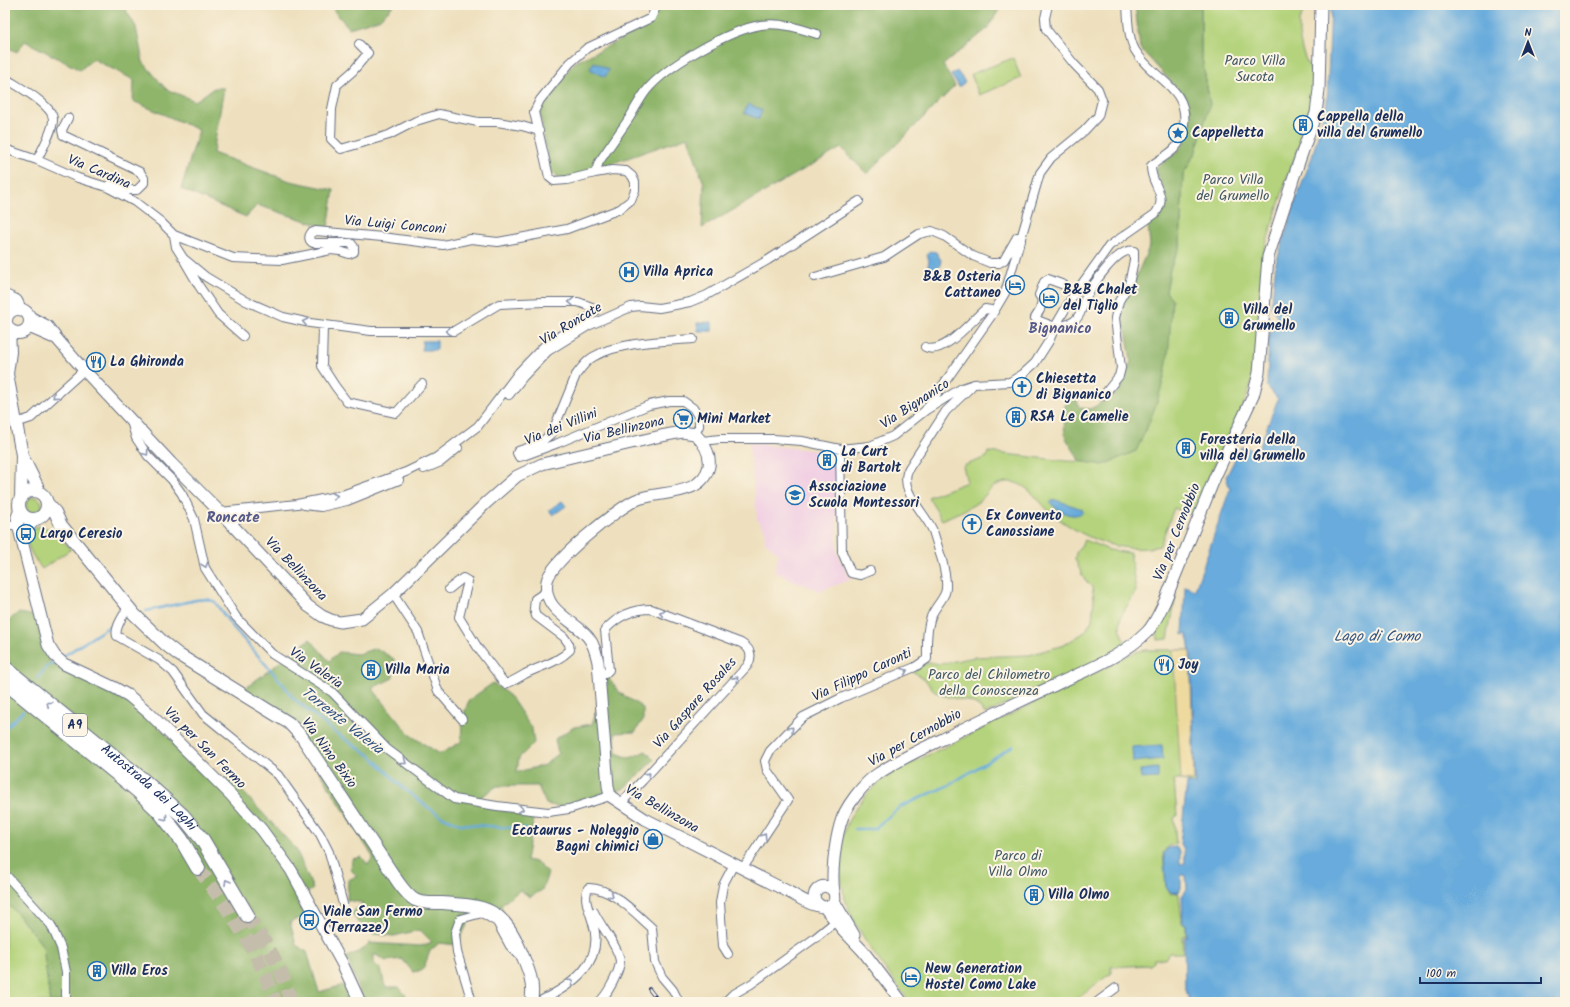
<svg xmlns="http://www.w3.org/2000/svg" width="1570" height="1007" font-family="Kalam,sans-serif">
  <rect width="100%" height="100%" fill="#fcf5e5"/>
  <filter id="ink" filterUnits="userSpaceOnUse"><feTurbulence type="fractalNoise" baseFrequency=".025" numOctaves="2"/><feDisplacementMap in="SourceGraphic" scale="8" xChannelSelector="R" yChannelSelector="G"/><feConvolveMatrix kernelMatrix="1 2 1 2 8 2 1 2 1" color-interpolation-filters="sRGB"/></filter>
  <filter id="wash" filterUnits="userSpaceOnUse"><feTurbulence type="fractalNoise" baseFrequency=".012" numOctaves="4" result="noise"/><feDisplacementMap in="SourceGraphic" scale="16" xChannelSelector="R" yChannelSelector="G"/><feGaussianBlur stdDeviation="0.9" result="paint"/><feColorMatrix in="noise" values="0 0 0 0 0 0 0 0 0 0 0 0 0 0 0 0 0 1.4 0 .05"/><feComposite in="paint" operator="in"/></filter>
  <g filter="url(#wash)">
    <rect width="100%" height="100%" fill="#eee0be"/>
    <path fill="#f1d0e3" d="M749 443 818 451H835L837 553 848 576 854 578 820 591 789 579 774 571 779 554 765 542V530L757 520Z"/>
    <path fill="#b4d37b" stroke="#68816c" d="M1201 5H1307L1299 21V35L1302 50 1311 72 1314 91 1312 111 1287 178 1262 257 1256 362C1252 394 1235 422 1221 450 1211 472 1202 493 1193 515L1174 508 1160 546C1121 555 1083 538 1052 514 1039 503 1027 480 1006 482 988 485 990 493 978 502 967 510 954 514 942 520L928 497 967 482 963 466 987 457 988 452 1066 461 1091 462 1103 465 1146 431 1150 418 1171 312 1172 299 1166 292 1170 269 1180 246 1183 175 1196 151 1210 104 1201 53Z
      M1013 58 1021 78 979 95 971 74Z
      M26 505a8 8 0 1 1 16 0a8 8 0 1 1-16 0Z
      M41 526 53 531 71 549 42 569C36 560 21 543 31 532 34 528 36 526 41 526Z
      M1085 540 1109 550 1130 553 1136 591C1123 616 1113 616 1126 645L1111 655 985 714C976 696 953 702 938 693 932 690 930 685 925 680 921 677 917 674 912 671L929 662 940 664 975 657 1029 655 1064 645 1085 632 1092 620 1094 598 1092 587 1084 579 1075 559 1076 553Z
      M1176 595 1168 639 1158 640 1157 632Z
      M1145 650H1190L1191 656 1195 784 1181 780H1174L1177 816 1174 818 1176 844 1168 846 1163 853 1166 888 1171 894 1178 893 1179 894 1182 923 1186 924V935L1182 936 1183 953H1169L1165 959H1154V962L1150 965 1111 967V973L1072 1002H910C889 975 868 947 852 917 841 895 837 860 843 836 847 819 859 802 871 790 878 782 889 776 898 770L1111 665C1120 658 1132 652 1145 650Z
      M5 902 17 913 43 946 50 1002H5Z"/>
    <path fill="#8fb56b" stroke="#557264" d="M5 5H123L136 27 143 62 166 89 195 101 214 88H224L213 153 290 181 334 190 328 228 257 205 246 217 181 189 199 130 133 101 134 80 93 59 80 70 25 41 17 52 5 46Z
      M332 5H394L379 19 349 28 334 11Z
      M654 5H1002L987 29 943 65 955 86 867 174 841 148 702 228 704 184 688 137 564 180 550 172 539 108 574 63 650 25Z
      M1135 5H1201V53L1210 104 1196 151 1183 175 1180 246 1170 269 1166 292 1172 299C1170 324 1170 349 1165 373 1159 400 1148 427 1136 451L1103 465 1079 461C1076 452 1070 446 1066 438 1063 433 1065 413 1065 405L1074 398 1077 399 1078 405 1081 408 1090 409 1096 406 1118 392 1125 378 1131 361 1127 335 1122 319 1123 306 1128 291 1135 279 1150 245 1148 225C1173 206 1166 196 1156 171L1157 167 1175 154 1185 142 1188 110 1183 95 1140 48Z
      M18 613 39 616 40 634 49 660 61 670 90 680 132 701 213 780 231 779 296 849 313 889 302 896 310 914 290 922 296 945 307 952 319 992 347 984 356 1002H50L43 946 17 913 5 902V618L8 621Z
      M310 639 329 661 339 652 358 654 376 648 394 659 393 678 372 688 410 735 440 754 461 742 462 719 469 700 493 683 510 696 532 729 534 743 519 758 517 772 545 765 558 753 555 739 574 727 592 724 607 676 619 692 643 708V720L635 732 615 733 616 753 630 758 646 751 654 760 623 789 602 795 569 809 546 804 538 786H497L481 797 485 805 534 819 526 860 536 862 548 873 542 890 530 897 520 890 501 905 503 912 470 919 457 945 439 943 430 951 423 970 413 972 402 959 386 961 374 954V964L381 969 385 987H399L406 996C392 1003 377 1006 362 999L347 957 362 950 369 943 421 946 432 942 420 930 394 936 374 934 357 921 352 913 363 903 347 900 348 880 357 876 351 870 352 859 362 857 368 865 373 857 308 753 284 724 239 693Z"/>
    <path fill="#eeda9e" stroke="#84847e" d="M1173 650H1190L1194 781 1181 780Z"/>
    <path fill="#67abdc" stroke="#416d9d" d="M1331 5H1565V1002H1187L1189 1001 1188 994H1186V990H1185L1184 937 1187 936 1186 924 1183 923 1182 896 1187 889 1186 875H1181V888L1179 892 1172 893 1166 888 1164 853 1168 848 1176 847 1180 851V864L1185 863 1184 849 1180 844 1187 783 1195 784 1191 657 1187 634 1183 635 1185 586 1195 590 1230 489 1226 477 1241 447 1258 450 1278 399 1267 386 1269 334 1277 325V316L1271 307 1276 263 1297 197 1312 157 1327 102Z
      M594 62 609 70 605 77 590 69Z
      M957 71 965 82 959 87 951 75Z
      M748 104 762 110 759 119 744 113Z
      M930 251 936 252 941 260 940 266 934 270 928 266 929 260 927 255Z
      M712 322V331H698L697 323Z
      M422 341H437V350H422Z
      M1056 500 1082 509 1083 512C1072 520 1059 511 1050 503L1052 501Z
      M562 501 566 506 553 515 549 510Z
      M1162 745 1163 759 1133 762 1132 747Z
      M1158 768V778L1141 779 1140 770Z"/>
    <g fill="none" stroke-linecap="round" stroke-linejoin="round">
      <path stroke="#67abdc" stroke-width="2.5" d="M146 611 196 600 207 599 215 602 231 625 283 684 293 698 337 734 371 756 402 787 426 806 441 816 460 824 526 829
        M62 657 110 626
        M37 679 47 666 56 661
        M5 729 23 711
        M855 829H874L900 807 949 785 1013 746"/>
    </g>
  </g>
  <g filter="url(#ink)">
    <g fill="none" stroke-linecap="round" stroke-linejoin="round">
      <path stroke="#c4bdab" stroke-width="14" stroke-dasharray="14 7" stroke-linecap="butt" d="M198 868C228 909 260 952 275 1002
        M247 915C267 945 282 967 291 1002"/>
      <defs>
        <path id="street" d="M359 44 368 53 353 71 337 85 332 109 331 139 341 149 389 135 416 121 439 114 478 122H497L522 126 539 131
          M5 78C17 86 54 105 53 120 53 131 42 149 37 160
          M68 118 62 130 63 135 140 172 144 178V183L137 190H129L110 185
          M5 149 37 160 78 178 107 187 135 202 161 222 174 235 233 258 282 260 331 250 340 251 349 254 354 252V247L351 243H313C309 241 308 237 311 233L316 231 382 237 443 245 471 239 498 242 567 229 620 209 631 200 635 190V182L632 176 626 171 612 170 595 173 567 180 554 181 549 177 534 112 540 100 570 63 587 48 651 18 657 5
          M595 173 599 162C609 147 620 132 630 117 635 108 640 99 646 91 666 66 729 30 761 25 780 22 799 28 817 34
          M174 235 176 247 183 258 206 277 246 301 283 317 310 323 371 331H454L499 304 544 302H578L592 307 595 311 592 315 544 346 519 372 478 426 437 457 406 472 342 495 297 504 220 512
          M185 262 199 286 218 314 243 336
          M815 277 884 257 919 234 932 231 944 236 973 256 990 263H999L1004 260 1017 237 1020 238 1021 241
          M1056 325C1062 326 1068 325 1074 321 1081 316 1082 307 1085 299 1092 286 1118 246 1134 251V260L1129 284 1119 301 1115 318 1121 368 1119 376 1103 396
          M323 326 322 366 335 386 347 402 396 413 422 384
          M1055 327 1037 320 1035 318 1040 310 1042 300 1039 295 1044 282 1048 279 1064 285
          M693 339C664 341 618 342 593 357 586 361 581 368 576 375L552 433 539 444 518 451 517 453 519 457 523 456 558 443 649 405 669 401H683L693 408 699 418V426L695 434
          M925 347C943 357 973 319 985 309L991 310 992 315
          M509 395 523 377 548 351 588 326 631 307 640 306 659 308 675 305 690 302 707 295 768 260 859 201
          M926 409 992 315 1005 293 1040 173 1051 158 1084 131 1098 116 1102 100 1098 89 1074 64 1046 29 1045 18 1048 5
          M131 421 136 438 148 456 172 480 182 494 194 519 205 568 236 617 272 654 332 692 387 749 454 799 497 806 548 812 569 809 610 796
          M16 423 31 418 84 370
          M702 441 720 439H773L802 441 840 449 870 446 893 436 926 410 962 388 974 384 1010 382 1023 374 1035 363 1049 341 1056 325 1071 299 1109 246 1155 214C1170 195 1150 185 1151 166 1159 159 1169 155 1175 148 1181 142 1183 133 1184 125 1189 86 1151 79 1135 50 1128 37 1128 19 1127 5
          M840 449 842 552 851 573 860 575 870 571
          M424 469 441 462 458 448
          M304 505 321 507 347 501 399 480
          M5 522 10 525H18
          M231 524 241 516 252 511
          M449 589 463 578 468 581 459 617 478 648 505 684C512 682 518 678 525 674 540 666 557 663 570 650L569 644 564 637 536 616 534 609 535 599 547 591
          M393 594 418 632 438 691 462 719
          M128 607C124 615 114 628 117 636L159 660 173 672 203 714 278 775 320 834 329 852 343 904
          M599 674H605L609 670 605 630C618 616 632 609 651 609L741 643C750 648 753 655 748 665L643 780 621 803
          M743 868 788 800 767 770 765 761 770 751 791 729 803 717 841 698 915 667 927 659C927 646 926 633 930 620 932 610 941 603 945 593 948 586 944 568 942 560 939 551 936 540 933 531 925 512 897 490 909 468L946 411 971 387
          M5 874 51 925 61 948 66 972V1002
          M594 912C601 927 618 946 620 961 620 967 616 976 613 982 609 989 606 996 599 1002
          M728 954 723 946 720 903 723 885 734 864
          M472 1002 457 952 455 933 460 919 482 913 497 922 510 946 520 956
          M538 1002C571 986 607 963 592 920 589 909 583 899 588 888 611 887 635 913 652 928L655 962 662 977 673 990 679 1002
          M725 1002 732 995 751 984 815 938 836 921
          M1097 1002 1116 988"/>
        <path id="secondary" d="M30 317 47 326 57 339 84 370 171 463 220 512 308 606 322 616 331 620 340 622 362 619 393 594 486 503 517 476 542 464 661 436 682 432 695 434C704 443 711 453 709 466 702 498 658 490 636 500 618 508 550 562 547 581 542 611 573 619 588 637 594 644 596 653 598 662L608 786 610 796 645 819 789 892C798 897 820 912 831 905 836 901 835 897 834 892 831 874 835 843 840 825 844 808 864 782 879 773 899 760 921 749 943 739 980 720 1018 702 1055 685 1086 670 1122 657 1147 632 1155 624 1160 611 1165 601L1215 477 1253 396 1259 373 1268 257 1293 179 1316 113 1319 90 1321 5
          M29 327 52 337
          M20 510 17 517 18 525 48 645 55 656 64 664 115 688 129 696 149 713 231 795 262 830 291 870 342 963 360 1002
          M22 540 30 525 36 519
          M834 901 854 935
          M821 906C804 897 823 876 834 892
          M824 907 844 931 863 951 902 1002"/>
        <path id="primary" d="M5 296 16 301 20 309
          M6 321a12 12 0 1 1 24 0a12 12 0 1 1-24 0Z
          M9 329 10 352 7 374 22 455 21 499
          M23 458 37 486 38 492
          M19 505a14 14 0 1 1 28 0a14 14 0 1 1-28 0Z
          M48 504 55 512 61 525 134 614 165 644 179 655 289 723 302 737 398 882C403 889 408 896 415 900 423 904 434 903 442 903 487 906 503 908 521 952 528 969 535 983 531 1002"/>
        <g id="highway">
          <path id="s1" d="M5 668 144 781 183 816 202 839 247 915"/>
          <path d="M5 682 137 790 160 812 181 839 198 868"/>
        </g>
      </defs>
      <use href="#street" stroke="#656d80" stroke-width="10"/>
      <use href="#secondary" stroke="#656d80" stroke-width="13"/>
      <use href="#primary" stroke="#656d80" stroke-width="14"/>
      <use href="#highway" stroke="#656d80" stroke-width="16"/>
      <use href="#street" stroke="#fff" stroke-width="8"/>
      <use href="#secondary" stroke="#fff" stroke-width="11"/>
      <use href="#primary" stroke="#fff" stroke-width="12"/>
      <use href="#highway" stroke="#fff" stroke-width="14"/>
      <defs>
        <path id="rail" d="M649 989 659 1002"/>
      </defs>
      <use href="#rail" stroke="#1b2f5e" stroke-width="4"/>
      <use href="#rail" stroke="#fcf5e5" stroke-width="2.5" stroke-dasharray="8" stroke-linecap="butt"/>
    </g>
    <defs><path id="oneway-chevron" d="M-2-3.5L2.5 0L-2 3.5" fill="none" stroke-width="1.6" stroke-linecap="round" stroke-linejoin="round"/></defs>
    <g stroke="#8d97ae">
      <use href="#oneway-chevron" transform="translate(571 302) rotate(-179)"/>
      <use href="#oneway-chevron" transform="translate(305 322) rotate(-167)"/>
      <use href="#oneway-chevron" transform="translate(448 331) rotate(178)"/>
      <use href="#oneway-chevron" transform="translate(55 396) rotate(138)"/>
      <use href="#oneway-chevron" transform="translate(146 453) rotate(54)"/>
      <use href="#oneway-chevron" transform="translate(335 496) rotate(-12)"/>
      <use href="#oneway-chevron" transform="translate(205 565) rotate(71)"/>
      <use href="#oneway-chevron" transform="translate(662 613) rotate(-159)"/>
      <use href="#oneway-chevron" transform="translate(905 671) rotate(-23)"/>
      <use href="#oneway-chevron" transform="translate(736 679) rotate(-48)"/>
      <use href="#oneway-chevron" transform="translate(49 704) rotate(-141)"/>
      <use href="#oneway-chevron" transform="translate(791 729) rotate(-45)"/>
      <use href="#oneway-chevron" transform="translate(404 762) rotate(36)"/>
      <use href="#oneway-chevron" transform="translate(648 775) rotate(-48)"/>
      <use href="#oneway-chevron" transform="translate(521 809) rotate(7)"/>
      <use href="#oneway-chevron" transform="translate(165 818) rotate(52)"/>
      <use href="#oneway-chevron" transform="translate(764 836) rotate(-56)"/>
      <use href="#oneway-chevron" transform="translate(227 882) rotate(-120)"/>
      <use href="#oneway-chevron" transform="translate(611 895) rotate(37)"/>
      <use href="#oneway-chevron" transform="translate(571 982) rotate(-35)"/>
    </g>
  </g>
  <defs>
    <symbol id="building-ring" viewBox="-11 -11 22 22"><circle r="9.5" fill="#fcf5e5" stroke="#1f6fb2" stroke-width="1.5"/><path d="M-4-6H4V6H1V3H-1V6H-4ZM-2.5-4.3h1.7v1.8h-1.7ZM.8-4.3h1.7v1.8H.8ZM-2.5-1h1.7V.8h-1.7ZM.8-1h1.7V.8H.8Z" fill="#1f6fb2"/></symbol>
    <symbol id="sight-ring" viewBox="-11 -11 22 22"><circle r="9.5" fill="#fcf5e5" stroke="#1f6fb2" stroke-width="1.5"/><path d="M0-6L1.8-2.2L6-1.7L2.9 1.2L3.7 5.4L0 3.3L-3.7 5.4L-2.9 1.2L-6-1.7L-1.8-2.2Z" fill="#1f6fb2"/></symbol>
    <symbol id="hospital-ring" viewBox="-11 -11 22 22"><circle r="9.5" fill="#fcf5e5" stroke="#1f6fb2" stroke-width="1.5"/><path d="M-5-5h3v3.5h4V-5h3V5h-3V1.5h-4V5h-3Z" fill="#1f6fb2"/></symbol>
    <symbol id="hotel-ring" viewBox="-11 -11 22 22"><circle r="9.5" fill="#fcf5e5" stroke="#1f6fb2" stroke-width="1.5"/><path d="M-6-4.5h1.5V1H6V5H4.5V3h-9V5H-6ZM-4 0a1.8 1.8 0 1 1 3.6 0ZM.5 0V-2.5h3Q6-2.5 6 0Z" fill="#1f6fb2"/></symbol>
    <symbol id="restaurant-ring" viewBox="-11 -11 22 22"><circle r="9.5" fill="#fcf5e5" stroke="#1f6fb2" stroke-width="1.5"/><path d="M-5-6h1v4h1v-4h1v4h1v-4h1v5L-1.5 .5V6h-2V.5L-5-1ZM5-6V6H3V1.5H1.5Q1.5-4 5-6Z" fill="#1f6fb2"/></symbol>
    <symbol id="church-ring" viewBox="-11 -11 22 22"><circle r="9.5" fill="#fcf5e5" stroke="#1f6fb2" stroke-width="1.5"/><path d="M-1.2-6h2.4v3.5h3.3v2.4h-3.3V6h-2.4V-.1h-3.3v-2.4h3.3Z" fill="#1f6fb2"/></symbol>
    <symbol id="supermarket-ring" viewBox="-11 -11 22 22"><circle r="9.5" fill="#fcf5e5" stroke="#1f6fb2" stroke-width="1.5"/><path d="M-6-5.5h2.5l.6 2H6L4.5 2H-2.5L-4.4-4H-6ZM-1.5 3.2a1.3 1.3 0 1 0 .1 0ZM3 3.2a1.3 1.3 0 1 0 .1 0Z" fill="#1f6fb2"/></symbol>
    <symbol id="school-ring" viewBox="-11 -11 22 22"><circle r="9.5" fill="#fcf5e5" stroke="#1f6fb2" stroke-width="1.5"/><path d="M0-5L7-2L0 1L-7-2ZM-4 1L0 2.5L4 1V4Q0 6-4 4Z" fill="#1f6fb2"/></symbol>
    <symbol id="bus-ring" viewBox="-11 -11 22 22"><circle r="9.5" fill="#fcf5e5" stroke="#1f6fb2" stroke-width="1.5"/><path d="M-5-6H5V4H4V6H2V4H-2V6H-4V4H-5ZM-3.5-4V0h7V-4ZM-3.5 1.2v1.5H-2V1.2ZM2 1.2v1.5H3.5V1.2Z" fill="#1f6fb2"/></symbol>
    <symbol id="shop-ring" viewBox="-11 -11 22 22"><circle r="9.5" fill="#fcf5e5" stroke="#1f6fb2" stroke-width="1.5"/><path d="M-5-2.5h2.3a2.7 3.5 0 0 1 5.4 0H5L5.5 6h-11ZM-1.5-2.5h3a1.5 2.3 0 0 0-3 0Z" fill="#1f6fb2"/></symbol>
  </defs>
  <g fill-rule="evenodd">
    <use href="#building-ring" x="1292" y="114" width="22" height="22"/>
    <use href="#sight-ring" x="1167" y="122" width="22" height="22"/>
    <use href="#hospital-ring" x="618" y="261" width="22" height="22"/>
    <use href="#hotel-ring" x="1004" y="274" width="22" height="22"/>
    <use href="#hotel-ring" x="1038" y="287" width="22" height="22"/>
    <use href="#building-ring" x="1218" y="307" width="22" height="22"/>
    <use href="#restaurant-ring" x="85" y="351" width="22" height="22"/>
    <use href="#church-ring" x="1011" y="376" width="22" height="22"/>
    <use href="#building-ring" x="1005" y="406" width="22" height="22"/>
    <use href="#supermarket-ring" x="672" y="408" width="22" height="22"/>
    <use href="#building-ring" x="1175" y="437" width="22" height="22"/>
    <use href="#building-ring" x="816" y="449" width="22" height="22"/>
    <use href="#school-ring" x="784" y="484" width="22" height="22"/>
    <use href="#church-ring" x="961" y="513" width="22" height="22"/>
    <use href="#bus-ring" x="15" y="523" width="22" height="22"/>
    <use href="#restaurant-ring" x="1153" y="654" width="22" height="22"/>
    <use href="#building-ring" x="360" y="659" width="22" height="22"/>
    <use href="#shop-ring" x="642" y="828" width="22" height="22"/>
    <use href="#building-ring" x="1023" y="884" width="22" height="22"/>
    <use href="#bus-ring" x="298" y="909" width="22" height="22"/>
    <use href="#building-ring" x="86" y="960" width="22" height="22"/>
    <use href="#hotel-ring" x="900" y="966" width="22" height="22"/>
  </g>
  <g text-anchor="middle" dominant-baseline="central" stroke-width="4" stroke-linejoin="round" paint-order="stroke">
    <rect fill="#fcf5e5" stroke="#5e6a86" stroke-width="1" x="63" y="714" width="24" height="22" rx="3"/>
    <g font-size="13" font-weight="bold" fill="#1b2f5e">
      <text x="75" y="725">A9</text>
    </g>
    <g font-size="14" fill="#415865" stroke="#fcf5e5">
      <text x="1255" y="61">Parco Villa<tspan x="1255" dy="16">Sucota</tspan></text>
      <text x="1233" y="180">Parco Villa<tspan x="1233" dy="16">del Grumello</tspan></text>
      <text x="989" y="675">Parco del Chilometro<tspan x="989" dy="16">della Conoscenza</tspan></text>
      <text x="1018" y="856">Parco di<tspan x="1018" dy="16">Villa Olmo</tspan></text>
    </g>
    <g font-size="14" font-weight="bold" fill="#1b2f5e" stroke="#fcf5e5" text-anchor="start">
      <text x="1317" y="117">Cappella della<tspan x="1317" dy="16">villa del Grumello</tspan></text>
      <text x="1192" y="133">Cappelletta</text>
      <text x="643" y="272">Villa Aprica</text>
      <text x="1001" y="277" text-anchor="end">B&amp;B Osteria<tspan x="1001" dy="16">Cattaneo</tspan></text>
      <text x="1063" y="290">B&amp;B Chalet<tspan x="1063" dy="16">del Tiglio</tspan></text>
      <text x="1243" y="310">Villa del<tspan x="1243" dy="16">Grumello</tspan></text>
      <text x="110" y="362">La Ghironda</text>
      <text x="1036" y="379">Chiesetta<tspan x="1036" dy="16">di Bignanico</tspan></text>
      <text x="1030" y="417">RSA Le Camelie</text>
      <text x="697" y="419">Mini Market</text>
      <text x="1200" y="440">Foresteria della<tspan x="1200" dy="16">villa del Grumello</tspan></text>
      <text x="841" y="452">La Curt<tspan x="841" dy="16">di Bartolt</tspan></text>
      <text x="809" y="487">Associazione<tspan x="809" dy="16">Scuola Montessori</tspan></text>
      <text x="986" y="516">Ex Convento<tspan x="986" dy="16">Canossiane</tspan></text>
      <text x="40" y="534">Largo Ceresio</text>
      <text x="1178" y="665">Joy</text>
      <text x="385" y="670">Villa Maria</text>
      <text x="639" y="831" text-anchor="end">Ecotaurus - Noleggio<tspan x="639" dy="16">Bagni chimici</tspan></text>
      <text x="1048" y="895">Villa Olmo</text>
      <text x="323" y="912">Viale San Fermo<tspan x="323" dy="16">(Terrazze)</tspan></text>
      <text x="925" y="969">New Generation<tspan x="925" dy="16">Hostel Como Lake</tspan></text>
      <text x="111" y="971">Villa Eros</text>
    </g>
    <g font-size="14" fill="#1b2f5e" stroke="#fcf5e5">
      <text transform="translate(99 172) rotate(23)">Via Cardina</text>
      <text transform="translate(395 225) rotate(5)">Via Luigi Conconi</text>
      <text transform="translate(571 324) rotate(-31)">Via Roncate</text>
      <text transform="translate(915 404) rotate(-33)">Via Bignanico</text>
      <text transform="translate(561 427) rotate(-22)">Via dei Villini</text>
      <text transform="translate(624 430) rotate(-13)">Via Bellinzona</text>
      <text transform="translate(1177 532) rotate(-68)">Via per Cernobbio</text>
      <text transform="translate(296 569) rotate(46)">Via Bellinzona</text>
      <text transform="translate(316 668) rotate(35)">Via Valeria</text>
      <text transform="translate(862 675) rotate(-25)">Via Filippo Caronti</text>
      <text transform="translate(695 703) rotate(-48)">Via Gaspare Rosales</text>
      <text transform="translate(915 738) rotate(-29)">Via per Cernobbio</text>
      <text transform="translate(205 748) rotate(45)">Via per San Fermo</text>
      <text transform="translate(329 753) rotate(54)">Via Nino Bixio</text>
      <text stroke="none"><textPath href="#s1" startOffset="187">Autostrada dei Laghi</textPath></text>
      <text transform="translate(662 809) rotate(30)">Via Bellinzona</text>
    </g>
    <g font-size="15" font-weight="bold" fill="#565a8a" stroke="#fcf5e5">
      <text x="1060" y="329">Bignanico</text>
      <text x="233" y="518">Roncate</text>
    </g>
    <g font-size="15" font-style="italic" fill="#325484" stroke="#fcf5e5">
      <text x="1377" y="637">Lago di Como</text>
      <text transform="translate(342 721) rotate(38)">Torrente Valeria</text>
    </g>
  </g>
  <rect width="1570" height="1007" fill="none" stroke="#fcf5e5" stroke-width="20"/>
  <g transform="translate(1528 42)" stroke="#fcf5e5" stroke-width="3" paint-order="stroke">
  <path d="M0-3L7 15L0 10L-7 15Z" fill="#1b2f5e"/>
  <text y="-6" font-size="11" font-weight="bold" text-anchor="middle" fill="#1b2f5e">N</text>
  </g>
  <path d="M1420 977v6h121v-6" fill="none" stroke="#1b2f5e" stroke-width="2"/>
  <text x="1426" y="977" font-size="12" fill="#1b2f5e" stroke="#fcf5e5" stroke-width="3" paint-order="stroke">100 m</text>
</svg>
